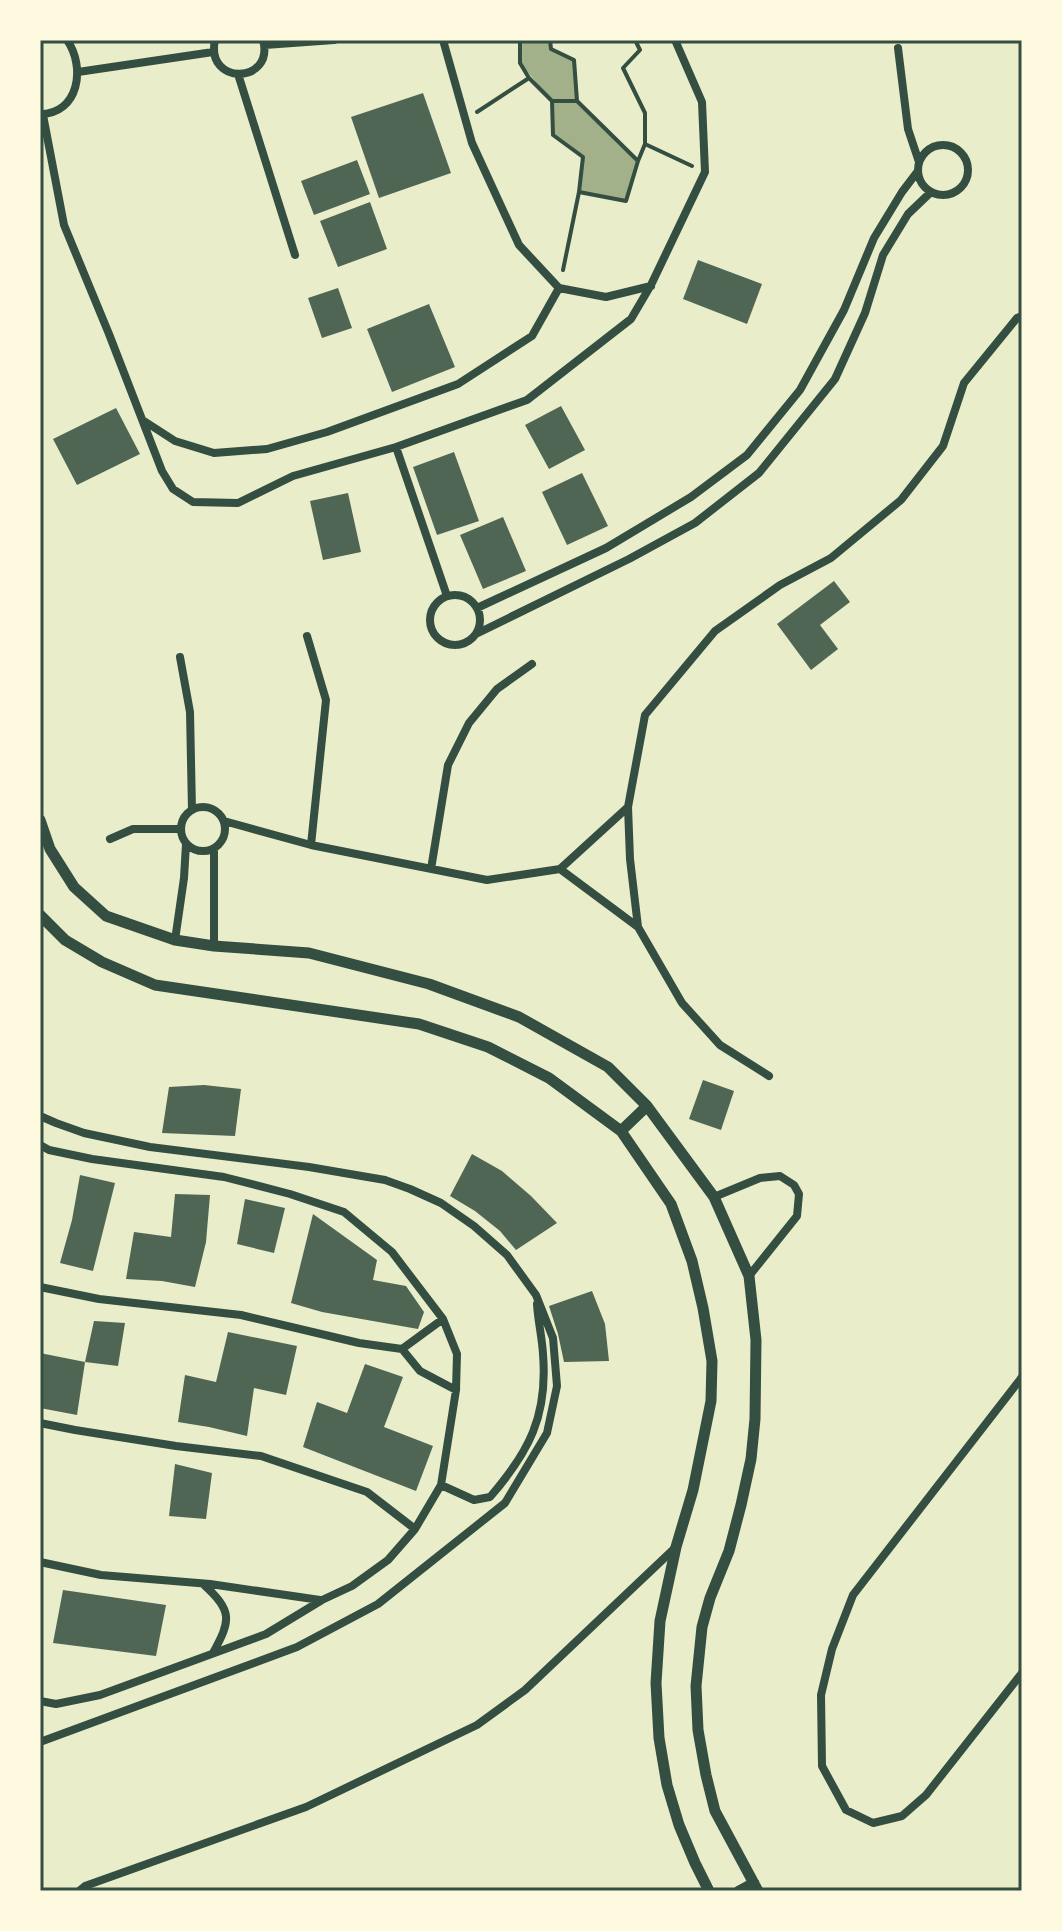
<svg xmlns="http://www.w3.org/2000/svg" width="1062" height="1931" font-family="'Archivo Narrow',sans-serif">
  <rect width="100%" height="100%" fill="#e9edc9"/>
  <path fill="#a3b18a" d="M520 40H550L551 49 574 60 577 101 638 161 626 201 579 192 583 157 553 135 552 101 520 63Z"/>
  <path fill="#4f6655" d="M423 93 451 173 379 198 351 117Z
    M357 160 370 194 314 215 301 181Z
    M370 202 387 249 338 267 320 221Z
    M698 260 762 284 747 324 683 299Z
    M338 288 352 328 322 338 308 298Z
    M429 304 455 367 392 392 367 329Z
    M561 406 585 450 549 469 525 425Z
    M116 408 140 454 77 485 53 439Z
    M454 452 479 521 437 535 413 467Z
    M582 473 608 526 567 545 542 492Z
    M348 493 361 552 323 560 310 501Z
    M503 517 526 571 483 589 460 535Z
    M834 581 850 602 820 625 838 649 811 670 777 624Z
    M703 1080 734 1091 721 1130 689 1119Z
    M204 1085 241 1089 235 1136 162 1133 169 1087Z
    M472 1154 502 1171 531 1196 557 1223 516 1250 500 1231 475 1211 450 1196Z
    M80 1175 115 1183 93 1271 60 1263 72 1220Z
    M175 1194 210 1195 206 1242 195 1287 162 1281 126 1279 134 1232 171 1237Z
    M245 1199 285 1208 274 1253 237 1244Z
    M313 1214 377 1260 373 1280 406 1286 424 1312 418 1329 322 1312 291 1303Z
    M592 1291 605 1324 609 1361 564 1362 558 1334 549 1306Z
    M94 1321 125 1323 118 1366 85 1362 77 1415 40 1408V1353L85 1362Z
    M228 1332 297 1346 286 1395 254 1388 247 1436 209 1427 178 1422 185 1375 216 1382Z
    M365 1364 403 1377 384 1427 433 1446 416 1491 303 1447 317 1402 347 1413Z
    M175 1464 212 1473 206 1519 169 1516Z
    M63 1590 166 1605 156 1656 53 1643Z"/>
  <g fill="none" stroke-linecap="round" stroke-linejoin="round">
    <path stroke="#344e41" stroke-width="4" d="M520 40V63L529 78
      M550 40 551 49 574 60 577 101
      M635 40 640 50 623 68 645 113V144
      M552 101H577L638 161 645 144 692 166
      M477 112 529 78 552 101 553 135 583 157 579 192
      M563 270 579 192 626 201 638 161"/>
    <path stroke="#344e41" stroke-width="8" d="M215 40C205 86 275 84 263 40
      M443 40 472 143 519 245 559 288 606 297 651 286
      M265 45 334 40
      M898 48 908 129 919 162
      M78 72 213 52
      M238 74 295 255
      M40 114C79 114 86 67 67 40
      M43 115 64 225 109 334 162 471 173 489 193 502 238 503 293 476 396 447 527 400 631 319 651 285 705 172 702 102 675 40
      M918 170a25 25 0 1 1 50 0a25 25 0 1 1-50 0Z
      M144 421 175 441 214 453 267 449 327 432 458 384 532 336 559 288
      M396 447 447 596
      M430 620a25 25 0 1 1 50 0a25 25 0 1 1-50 0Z
      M477 608 606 548 691 497 747 455 800 390 844 310 874 238 902 192 918 171
      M476 634 629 559 695 523 759 473 835 379 865 313 883 255 908 214 931 192
      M307 636 326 700 311 845
      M180 657 190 712 192 810
      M181 829a22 22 0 1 1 44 0a22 22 0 1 1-44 0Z
      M224 821 311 845 487 880 560 869 628 807
      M110 839 133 829H180
      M431 869 448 765 469 723 497 689 532 664
      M560 869 638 927
      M175 940 184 878 186 844
      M214 946V849
      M769 1076 720 1045 682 1003 638 927 630 859 628 807 645 715 715 631 780 585 831 558 901 500 943 446 964 383 1017 318 1022 316
      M40 1116 56 1123 84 1133 150 1147 309 1167 385 1180 410 1189 441 1203 474 1226 507 1255 536 1295 553 1338 557 1386 547 1433 505 1503 378 1604 297 1647 40 1742
      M40 1145 49 1150 92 1159 224 1177 290 1194 344 1212 392 1252 443 1319 457 1354 456 1390 441 1485 415 1529 388 1560 352 1586 322 1600 266 1634 100 1695 56 1704 40 1701
      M714 1197 760 1178 780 1176 794 1185 799 1194 797 1216 749 1276
      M40 1287 99 1299 241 1315 359 1343 402 1349 443 1319
      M402 1349 420 1371 456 1390
      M1022 1377 853 1595 832 1649 821 1695 822 1766 846 1810 873 1823 902 1816 926 1795 1022 1673
      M40 1423 75 1430 176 1446 261 1456 367 1492 415 1529
      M441 1485 474 1500 490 1497C529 1452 548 1416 543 1354 542 1337 538 1321 537 1304
      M40 1562 101 1575 210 1584 320 1600
      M203 1584C233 1611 231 1620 213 1653
      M79 1891 85 1886 306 1807 477 1725 525 1690 676 1547"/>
    <path stroke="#344e41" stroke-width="11" d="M40 820 50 849 74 887 106 916 175 940 214 946 309 953 429 984 519 1017 608 1067 647 1106 714 1197 749 1276 756 1340 755 1419 751 1459 741 1505 729 1551 710 1598 702 1627 696 1686 698 1730 706 1775 715 1811 758 1891
      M40 915 65 940 102 962 155 985 419 1024 488 1047 549 1078 621 1131 671 1204 692 1261 703 1308 712 1361 711 1401 693 1490 676 1547 660 1621 656 1683 659 1738 667 1785 679 1825 695 1863 709 1891
      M621 1131 647 1106
      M739 1891 754 1883"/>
  </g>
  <rect width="1062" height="1931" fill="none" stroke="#fefae0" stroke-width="84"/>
  <rect x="42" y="42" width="978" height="1847" fill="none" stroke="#344e41" stroke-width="3"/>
</svg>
